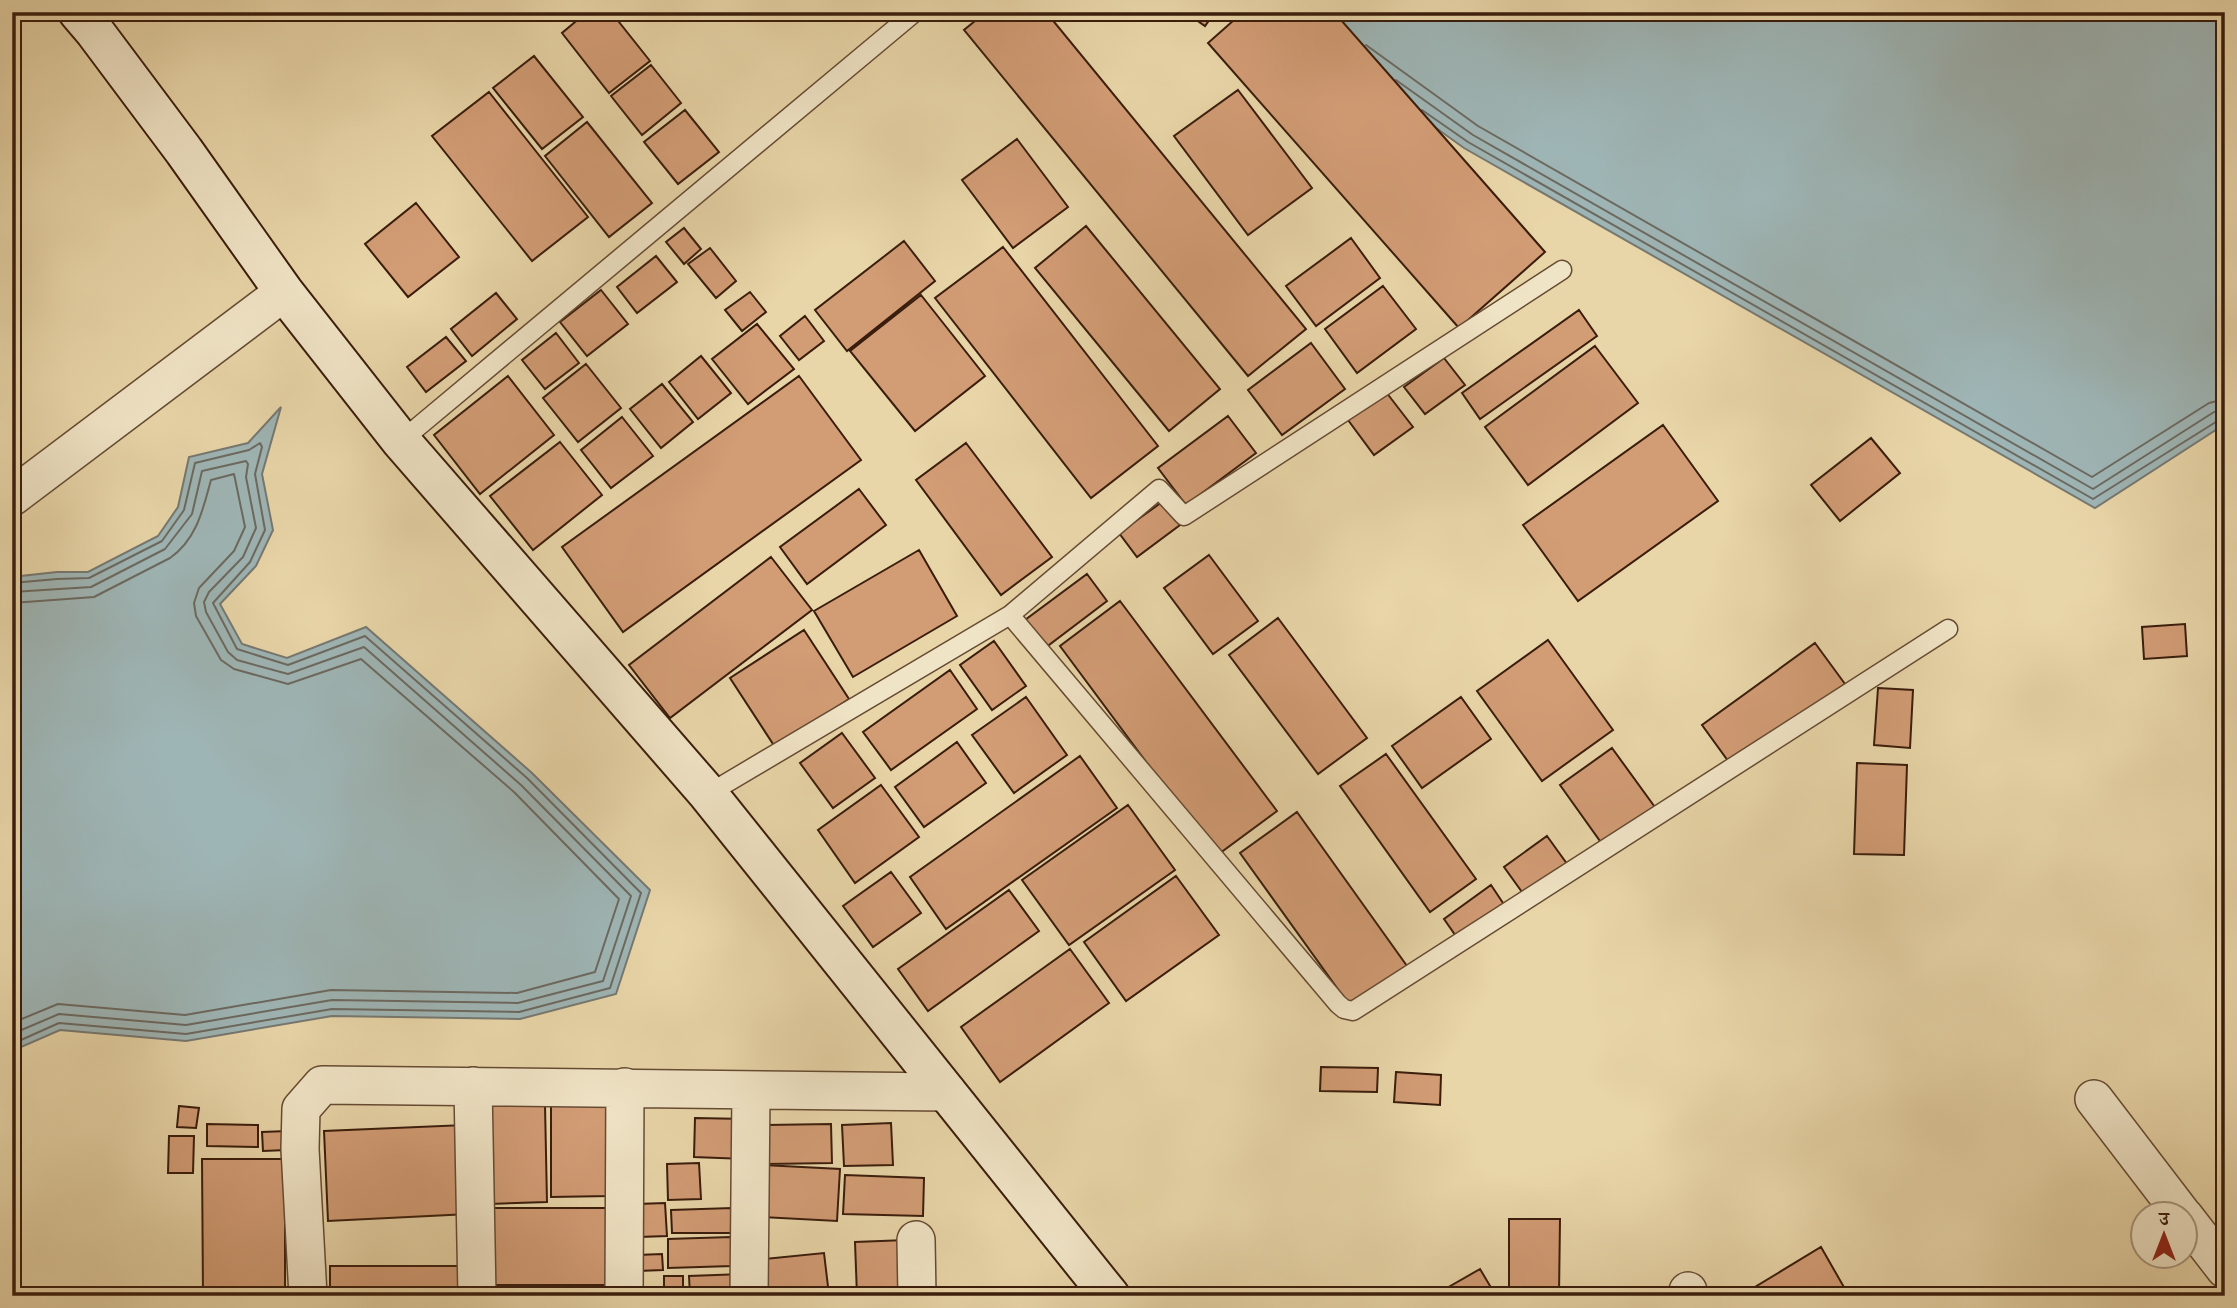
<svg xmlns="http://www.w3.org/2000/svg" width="2237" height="1308" font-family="Alegreya,'Noto Serif Devanagari',serif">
  <rect width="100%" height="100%" fill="#e8d5a8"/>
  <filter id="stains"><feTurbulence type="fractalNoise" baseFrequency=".00286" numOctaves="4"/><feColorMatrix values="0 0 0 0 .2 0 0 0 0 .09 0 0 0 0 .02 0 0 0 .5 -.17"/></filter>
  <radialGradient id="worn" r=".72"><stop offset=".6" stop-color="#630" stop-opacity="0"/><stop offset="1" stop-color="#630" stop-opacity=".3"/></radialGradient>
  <path fill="#9eb5b5" stroke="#767871" stroke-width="2" d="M1274 12H2225V424L2095 508 1464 148Z
    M281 407 262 474 273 530 256 566 220 604 242 644 287 658 366 627 532 773 650 890 616 994 520 1019 332 1016 186 1041 60 1030 12 1051V577L57 572H88L158 536 178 507 189 457 248 443Z"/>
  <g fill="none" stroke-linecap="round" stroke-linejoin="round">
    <path stroke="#6c6960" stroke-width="2" d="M1366 45 1478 126 2092 477 2209 403 2225 399
      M1396 80 1473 135 2093 489 2214 412 2225 410
      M1422 110 1468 142 2093 499 2219 420 2225 419
      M12 583 57 579 89 578 162 541 184 510 195 463 249 450 260 443 262 447 255 474 265 530 250 562 213 603 237 649 288 665 365 636 527 778 641 893 610 988 519 1012 332 1009 186 1034 59 1023 12 1044
      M12 592 91 587 165 549 192 514 202 471 246 461 248 464 246 477 256 528 243 557 209 592 204 602 206 612 228 652 237 660 288 674 364 647 521 785 631 896 603 981 518 1003 332 1000 186 1025 59 1014 12 1034
      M12 603 94 597 170 558C197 539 203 509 211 480L234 474 245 527 234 551 199 588 194 603 196 616 221 660 234 669 288 684 361 659 514 792 619 899 595 972 517 993 331 990 185 1015 58 1004 12 1023"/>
  </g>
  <path fill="#d29c75" stroke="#3a1d0c" stroke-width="2" d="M587 12H611L650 61 609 93 562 33Z
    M986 12H1046L1306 329 1248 376 964 30Z
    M1185 12H1215L1205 26Z
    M1243 12H1334L1545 252 1459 328 1208 43Z
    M534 56 583 117 542 149 493 88Z
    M651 65 681 103 642 135 611 96Z
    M1238 90 1312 188 1248 235 1174 136Z
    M489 92 588 217 532 261 432 136Z
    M685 110 719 152 678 184 644 142Z
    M587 122 652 203 609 237 545 156Z
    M1017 139 1068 207 1013 248 962 180Z
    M416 203 459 257 408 297 365 244Z
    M1086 226 1220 389 1169 431 1035 268Z
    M684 228 701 249 684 264 666 242Z
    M1351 238 1380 278 1316 326 1286 286Z
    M904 241 935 281 847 351 815 310Z
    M1003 247 1158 446 1091 498 935 298Z
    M710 248 736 281 716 298 688 264Z
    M656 256 677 282 637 313 617 287Z
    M1383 286 1416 329 1357 373 1325 329Z
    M601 290 628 324 587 356 560 322Z
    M750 292 766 312 742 331 725 310Z
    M496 293 517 319 472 356 451 329Z
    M921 295 985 376 915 431 850 351Z
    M1579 310 1597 336 1480 419 1462 393Z
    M805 316 824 341 799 360 780 336Z
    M757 324 794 369 748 404 712 359Z
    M556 333 579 363 545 389 522 360Z
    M446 337 466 361 426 392 407 367Z
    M1311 343 1345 389 1282 435 1248 390Z
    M1595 346 1638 403 1528 485 1485 427Z
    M701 356 731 393 698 419 669 382Z
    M1444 358 1465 385 1425 414 1404 387Z
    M586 364 621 408 578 442 543 398Z
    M508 376 554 435 480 494 434 435Z
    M799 376 861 460 623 632 562 547Z
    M662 384 693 422 661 448 630 409Z
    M1386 392 1413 427 1374 455 1348 420Z
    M1228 416 1256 453 1186 505 1158 468Z
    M622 417 653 456 611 488 581 450Z
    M1663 425 1718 501 1578 601 1523 525Z
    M1871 438 1900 473 1840 521 1811 485Z
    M560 442 602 495 533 550 490 496Z
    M966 443 1052 557 1001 595 916 480Z
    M859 489 886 525 807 584 780 547Z
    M1162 502 1180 525 1137 557 1119 533Z
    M919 550 957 616 853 677 814 611Z
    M1209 555 1258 621 1213 654 1164 588Z
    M771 557 812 610 670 718 629 665Z
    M1087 574 1107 601 1045 648 1025 620Z
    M1120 601 1277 811 1216 856 1060 646Z
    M1278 618 1367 738 1318 774 1229 655Z
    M2185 624 2187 656 2144 659 2142 627Z
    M804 630 849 699 775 747 730 678Z
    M1548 640 1613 730 1542 781 1477 691Z
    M994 641 1026 686 992 710 960 665Z
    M1815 643 1845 684 1731 765 1702 725Z
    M950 670 977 709 891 770 863 732Z
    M1878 688 1913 690 1910 748 1874 745Z
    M1026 697 1067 755 1014 793 972 735Z
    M1461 697 1491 739 1422 788 1392 746Z
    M842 733 875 778 833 808 800 763Z
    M957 742 986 783 924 827 895 787Z
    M1612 748 1657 810 1605 848 1560 785Z
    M1386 754 1476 879 1430 912 1340 786Z
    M1080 756 1117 808 946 929 910 877Z
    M1857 763 1907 765 1904 855 1854 854Z
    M881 785 919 837 855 883 818 830Z
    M1128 805 1175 870 1069 945 1022 880Z
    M1297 812 1407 966 1350 1006 1240 853Z
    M1547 836 1570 868 1527 899 1504 867Z
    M891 872 921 913 873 947 843 906Z
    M1176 876 1219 935 1126 1001 1084 942Z
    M1491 885 1505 906 1458 939 1444 919Z
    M1009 890 1039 931 928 1011 898 969Z
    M1070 949 1109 1003 1000 1082 961 1027Z
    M1321 1067 1378 1068 1377 1092 1320 1091Z
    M1396 1072 1441 1075 1440 1105 1394 1102Z
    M551 1104H609L610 1196 551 1197Z
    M545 1105 547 1202 489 1204 487 1106Z
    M179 1106 199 1108 196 1128 177 1127Z
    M695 1118 746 1119 745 1159 694 1157Z
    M891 1123 893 1165 844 1166 842 1125Z
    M207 1124 258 1125V1147L207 1146Z
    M831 1124 832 1163 767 1164 766 1125Z
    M465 1125 469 1214 328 1221 324 1131Z
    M287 1131V1150L263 1151 262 1132Z
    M169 1136H194L193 1173H168Z
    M202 1159H285V1296H203Z
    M699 1163 701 1199 668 1200 667 1164Z
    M763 1165 840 1169 837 1221 760 1217Z
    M845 1175 924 1178 923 1216 843 1214Z
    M665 1203 667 1236 639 1237 637 1204Z
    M482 1208H609V1285H482Z
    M732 1208V1233H672L671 1210Z
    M1509 1219H1560L1559 1296H1509Z
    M731 1237 732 1266 668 1268V1239Z
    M906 1240 909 1296H857L855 1242Z
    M1821 1247 1849 1296H1740Z
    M824 1253 829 1295 759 1296 755 1260Z
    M662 1254 663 1270 638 1271 637 1255Z
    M330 1266H471V1296H330Z
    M1480 1269 1496 1296H1433Z
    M743 1274 744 1296H690L689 1276Z
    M664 1276H683V1296H664Z
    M1306 1287 1313 1296H1293Z"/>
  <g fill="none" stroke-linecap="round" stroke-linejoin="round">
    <defs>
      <path id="lane" d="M401 441 915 12
        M1010 615 1338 1004 1344 1009 1353 1011 1948 629
        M708 794 1010 615 1159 489 1184 516 1562 270"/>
      <path id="street" d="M12 497 284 292
        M473 1086 477 1296
        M2094 1099 2182 1214
        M2184 1216 2225 1269
        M916 1240 917 1296
        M1688 1291 1689 1296
        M308 1296 300 1149 301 1109 322 1085 947 1092
        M624 1296 625 1087
        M749 1296 751 1091"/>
      <path id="secondary" d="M78 12 95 32 184 151 284 292 401 441 708 794 1110 1296"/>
    </defs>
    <use href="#lane" stroke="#664b33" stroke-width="21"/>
    <use href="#street" stroke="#664b33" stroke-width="40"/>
    <use href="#secondary" stroke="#3a1d0c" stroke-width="42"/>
    <use href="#lane" stroke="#f0e4c6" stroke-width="18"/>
    <use href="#street" stroke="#f0e4c6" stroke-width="37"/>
    <use href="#secondary" stroke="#f0e4c6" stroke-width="38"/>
  </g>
  <rect width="2237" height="1308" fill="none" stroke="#e8d5a8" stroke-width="42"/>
  <rect x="14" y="14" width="2209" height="1280" fill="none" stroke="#3a1d0c" stroke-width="3.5"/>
  <rect x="21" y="21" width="2195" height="1266" fill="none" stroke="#3a1d0c" stroke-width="2"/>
  <g transform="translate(2164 1235)"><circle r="33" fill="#f0e4c6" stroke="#a7947c" stroke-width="2"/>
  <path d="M0-5L12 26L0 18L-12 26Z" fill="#8f2418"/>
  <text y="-10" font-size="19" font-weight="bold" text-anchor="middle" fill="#3a1d0c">उ</text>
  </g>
  <rect width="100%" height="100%" filter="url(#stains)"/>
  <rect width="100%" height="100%" fill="url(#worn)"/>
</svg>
